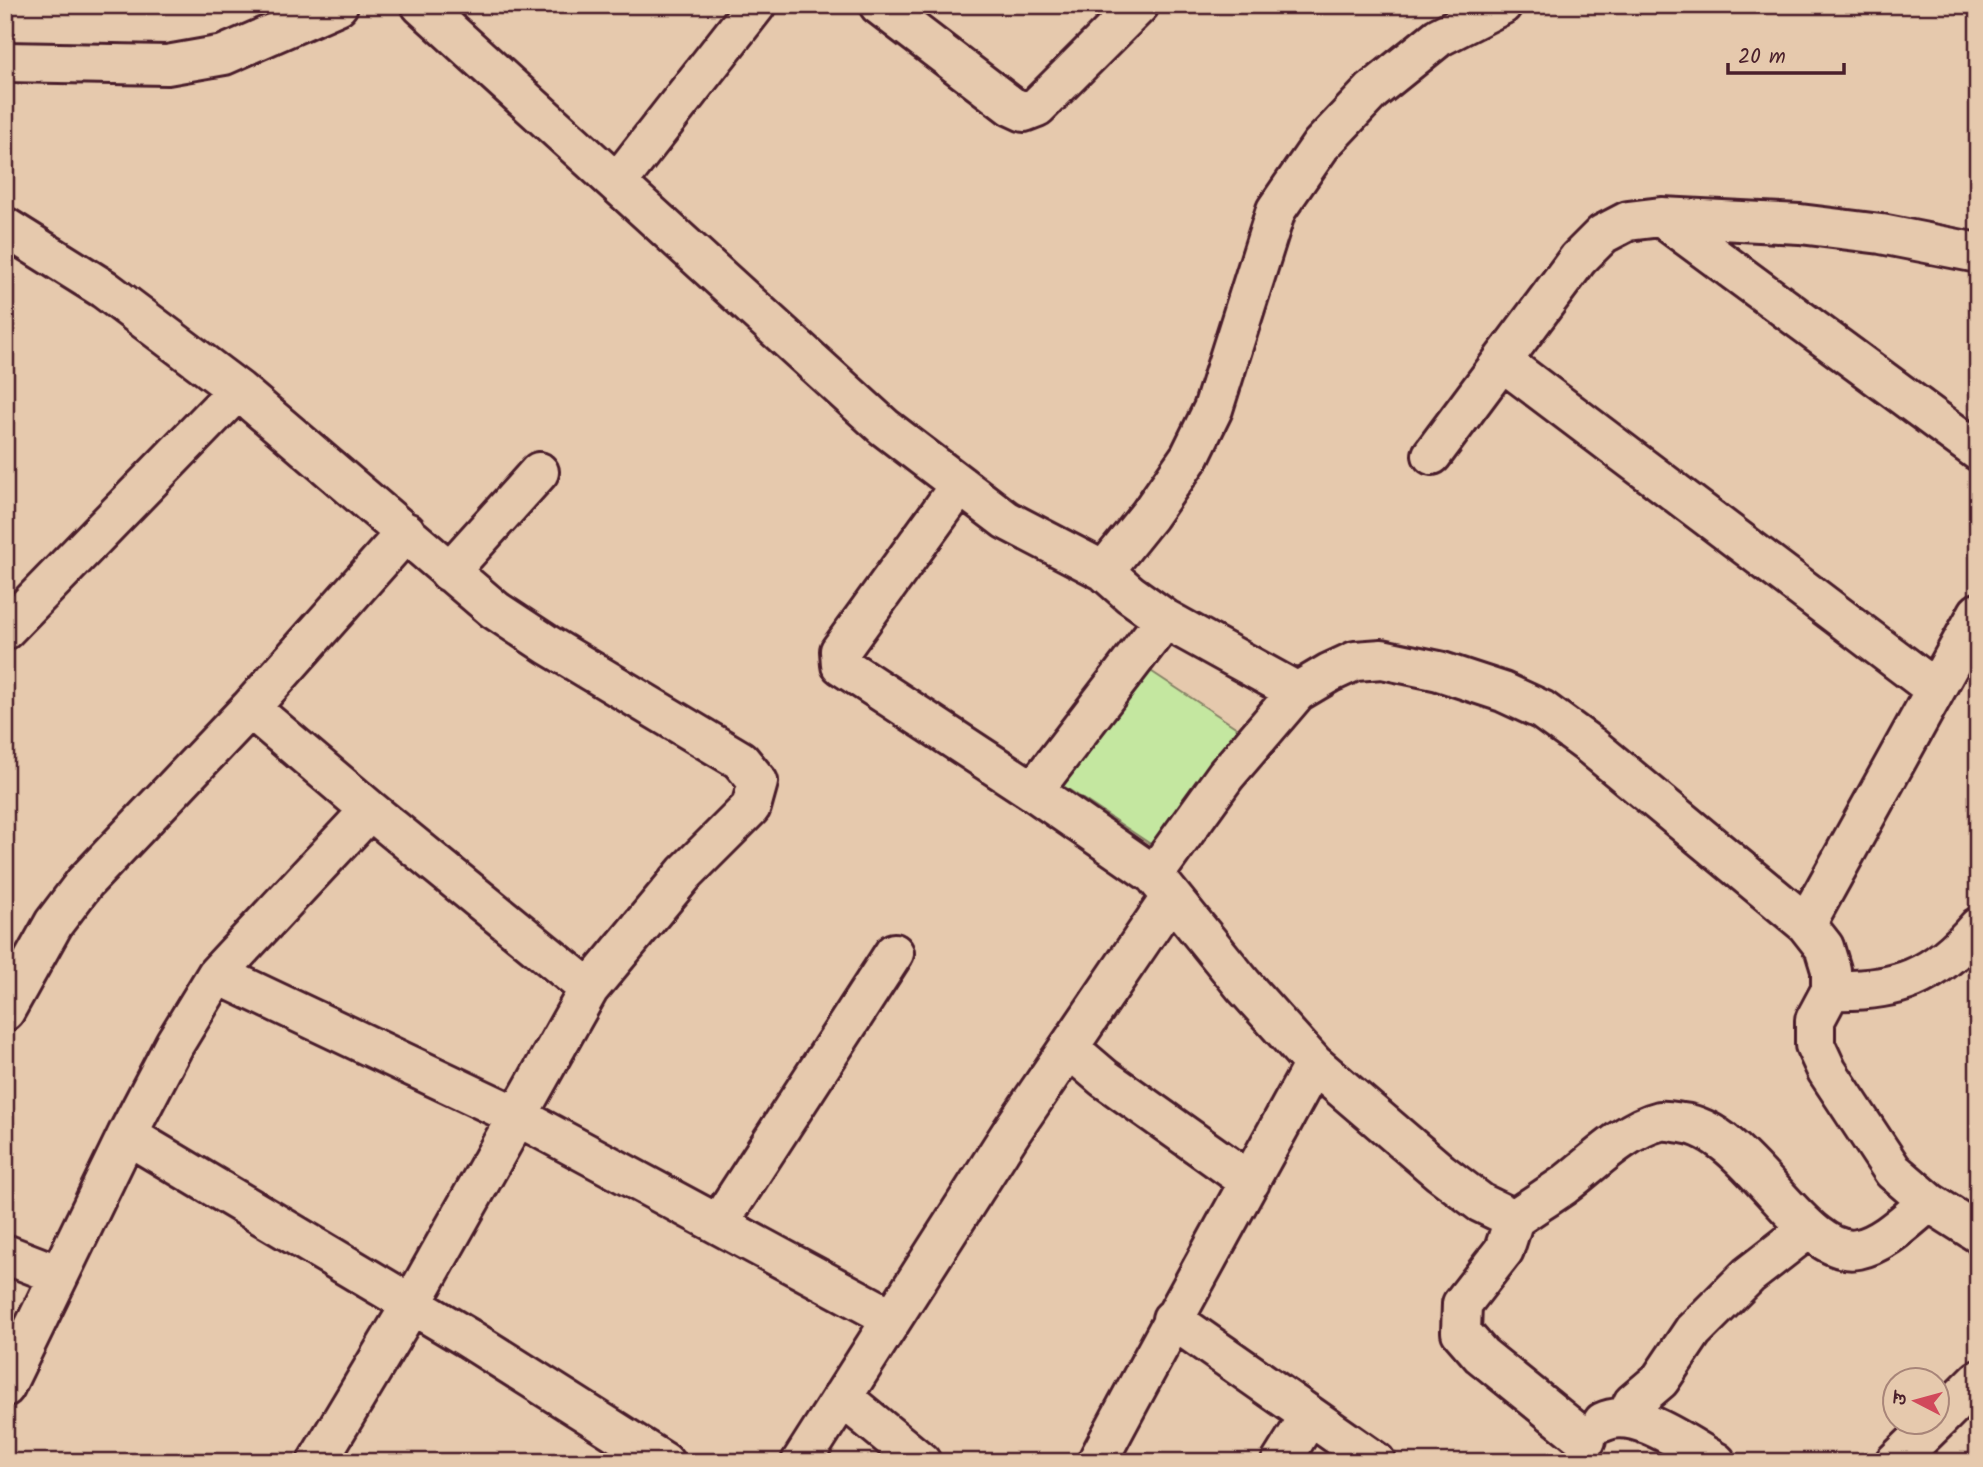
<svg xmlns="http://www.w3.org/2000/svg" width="1983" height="1467" font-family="Kalam,'Playpen Sans Deva',sans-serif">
  <rect width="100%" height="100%" fill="#e6c9ad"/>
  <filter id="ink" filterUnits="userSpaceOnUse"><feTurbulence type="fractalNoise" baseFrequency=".0143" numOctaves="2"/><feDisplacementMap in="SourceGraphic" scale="14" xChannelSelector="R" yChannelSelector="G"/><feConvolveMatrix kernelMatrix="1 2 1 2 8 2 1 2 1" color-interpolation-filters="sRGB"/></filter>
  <g filter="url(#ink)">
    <path fill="#c4e7a0" stroke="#878366" stroke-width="2" d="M1140 664 1243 732 1164 853 1062 785Z"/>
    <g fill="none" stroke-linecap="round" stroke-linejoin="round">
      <defs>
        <path id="minor" d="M421 5 884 427 1006 520 1104 571 1130 594 1165 619 1297 692
          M879 5 1011 106 1024 112 1037 107 1139 5
          M5 62 167 65 224 55 338 5
          M617 183 756 5
          M1661 217 1978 451
          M5 227 104 289 238 390 495 610 548 645 740 760 758 782 751 807 685 873 589 989 411 1305 317 1462
          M1503 362 1935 689
          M1432 455 1578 259 1603 234 1628 221 1661 217 1800 224 1881 234 1978 253
          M960 485 840 651 841 665 1033 791 1154 875 1243 985 1314 1064 1440 1172 1481 1203 1514 1219C1530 1208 1547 1197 1563 1186 1592 1164 1624 1130 1660 1121 1667 1120 1675 1122 1682 1123 1749 1130 1803 1260 1858 1249 1884 1244 1909 1218 1929 1202
          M1104 571 1149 515 1190 456 1213 409 1276 210 1321 145 1372 91 1439 37 1502 5
          M449 572 539 472
          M5 630 238 390
          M250 708 370 810 589 989
          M1033 791 1165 619
          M1154 875 1226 775 1297 692 1329 673 1355 661 1382 659 1439 671 1503 692 1542 710 1590 745 1806 924 1824 947 1831 970V990L1815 1020V1045L1827 1071 1893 1171 1929 1202 1978 1233
          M1806 924 1978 613
          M217 974 517 1116 892 1318
          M1831 990C1897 992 1934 978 1978 927
          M5 1011 54 923 85 882 250 708 406 532
          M1069 1048 1104 1078 1250 1182
          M127 1135 468 1338 664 1462
          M1514 1219 1504 1250 1462 1304 1461 1332 1481 1355 1586 1440
          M719 1223 894 953
          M5 1254 59 1275
          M1172 1319 1376 1462
          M5 1387 127 1135 175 1043 217 974 370 810
          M842 1397 921 1462
          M1627 1417 1633 1403 1660 1380 1693 1331 1749 1275 1808 1229
          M1938 1420 1978 1380
          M1603 1422C1635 1406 1687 1446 1716 1462
          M801 1462 1012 1131 1171 897
          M1097 1462C1168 1328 1242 1196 1314 1064
          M1281 1462 1309 1417
          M1895 1462 1936 1422"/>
      </defs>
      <use href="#minor" stroke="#4a1f2b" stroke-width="44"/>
      <use href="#minor" stroke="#e6c9ad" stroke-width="38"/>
    </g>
  </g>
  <rect width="1983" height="1467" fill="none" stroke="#e6c9ad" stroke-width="28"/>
  <rect x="14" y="14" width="1955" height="1439" fill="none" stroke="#4a1f2b" stroke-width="2.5" filter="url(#ink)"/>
  <g transform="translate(1916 1401) rotate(276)"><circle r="33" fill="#e6c9ad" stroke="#a88579" stroke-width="2"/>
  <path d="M0-5L12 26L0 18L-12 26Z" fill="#d1495b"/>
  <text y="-10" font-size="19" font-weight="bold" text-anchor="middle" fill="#4a1f2b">उ</text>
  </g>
  <path d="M1728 63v10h116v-10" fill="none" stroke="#4a1f2b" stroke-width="3.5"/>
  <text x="1738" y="63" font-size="21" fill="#4a1f2b" stroke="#e6c9ad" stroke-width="5" paint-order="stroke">20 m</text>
</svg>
